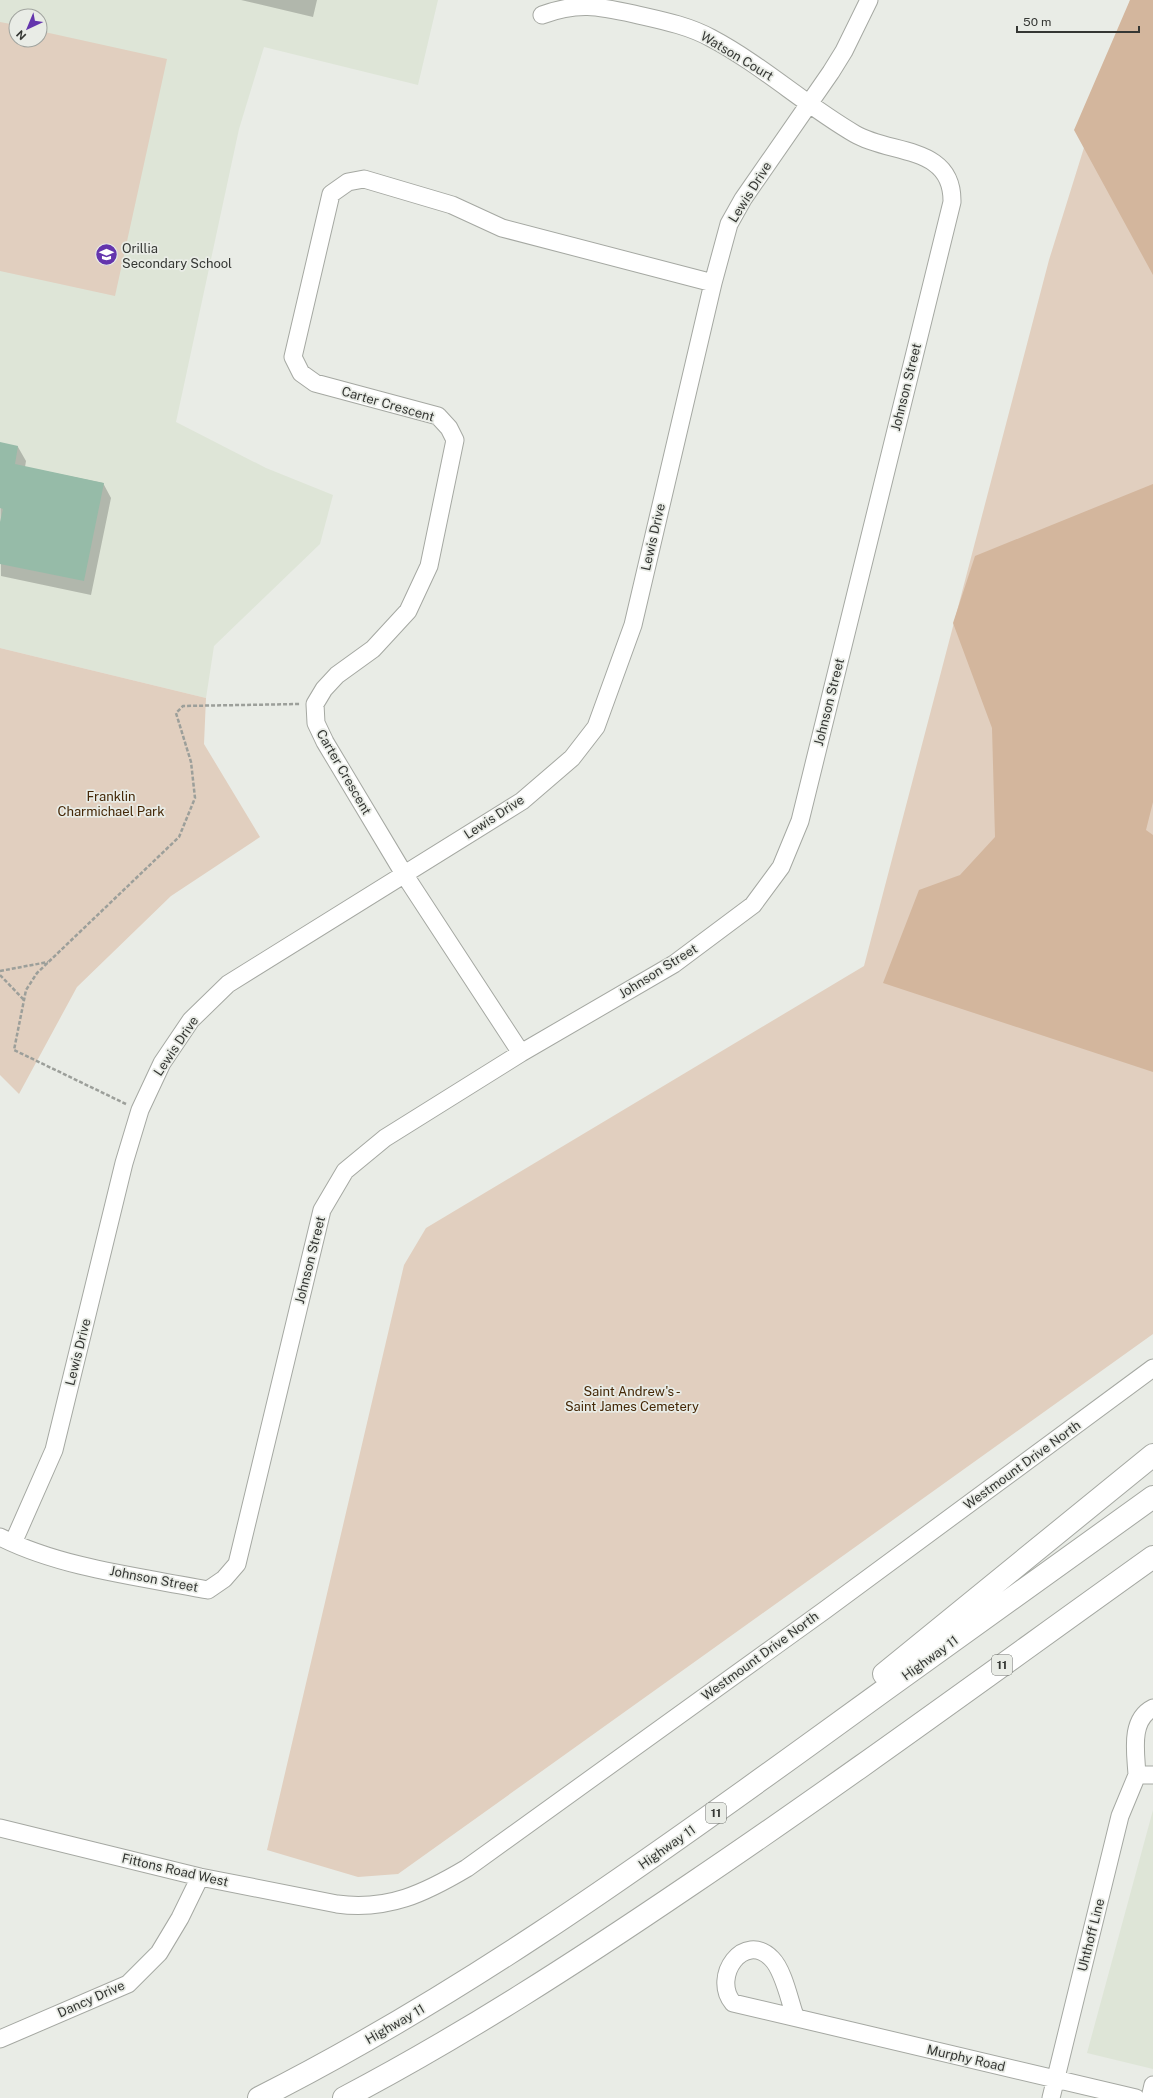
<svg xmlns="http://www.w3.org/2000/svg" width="1153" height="2098" font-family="'Public Sans',sans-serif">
  <rect width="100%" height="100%" fill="#e9ece6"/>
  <path fill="#dee5d7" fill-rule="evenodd" d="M0 0H438L418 85 264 47 239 129 176 422 266 468 333 495 320 544 214 646 206 698 0 648ZM16 16H40V40H16Z
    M1153 1810V2069L1087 2053Z"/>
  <path fill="#e1cfbf" d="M1130 0H1153V1334L398 1874 358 1877 267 1850 404 1265 426 1228 864 966 1049 260Z
    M0 22 16 25V40H40V31L167 59 115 296 0 271Z
    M0 648 206 698 204 744 260 837 171 896 77 987 19 1094 0 1075Z"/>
  <path fill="#d3b69d" d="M1130 0H1153V275L1074 130Z
    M1153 484V802L1146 830 1153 835V1072L883 983 919 890 960 875 995 837 992 728 953 623 975 556Z"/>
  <path fill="#0003" d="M241 0H317L313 17Z
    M0 443 18 447 26 461 25 467 103 483 111 498 91 595 1 576Z"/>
  <path fill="#96bba8" d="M0 442 18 446 15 464 104 483 84 581 0 564V522L3 509 0 508Z"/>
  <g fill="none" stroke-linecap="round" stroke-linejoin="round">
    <defs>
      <path id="minor" d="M521 1053 404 874 325 742 316 723 315 704 324 689 337 675 373 649 408 611 429 566 455 440 449 428 438 416 315 383 301 373 293 357 331 194 348 182 364 179 452 205 502 228 713 283
        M0 1537C61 1568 141 1577 208 1590L224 1579 237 1564 322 1210 345 1171 385 1138 521 1053 674 964 753 905 781 867 800 821 952 202C953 145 891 155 855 134 805 105 762 65 711 38 687 25 660 20 634 14 597 6 578 2 542 15
        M13 1543 54 1450 124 1163 140 1110 162 1063 191 1020 228 984 522 801 572 758 596 727 633 625 713 283 729 224 743 199 831 72 844 51 869 0
        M1153 1708C1129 1720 1136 1754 1137 1775H1153
        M0 1828 200 1877 337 1904C388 1911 425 1893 467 1868L825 1610 1153 1368
        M797 2018 733 2003C711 1977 744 1930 772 1959 783 1970 789 1998 794 2013L797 2018 1136 2098
        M0 2039 128 1984 159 1953 180 1918 200 1877
        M1051 2098 1120 1816 1137 1775
        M1150 2098 1153 2085"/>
      <path id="highway" d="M884 1674 1153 1455
        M259 2098C455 1999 633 1872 810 1744 924 1661 1039 1579 1153 1497
        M344 2098C464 2035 578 1961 690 1885 847 1779 999 1667 1153 1557"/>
    </defs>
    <use href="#minor" stroke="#a5a8a2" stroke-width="19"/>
    <use href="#highway" stroke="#a5a8a2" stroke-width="24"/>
    <path stroke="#9c9f9a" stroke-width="2.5" stroke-dasharray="4 2" stroke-linecap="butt" d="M0 971 48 962
      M0 975 24 1000
      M126 1104 14 1050 26 990 37 973 179 837 195 798 191 762 176 713 183 706 300 704"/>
    <use href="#minor" stroke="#fff" stroke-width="17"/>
    <use href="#highway" stroke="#fff" stroke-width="22"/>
  </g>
  <defs>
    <symbol id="school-disc" viewBox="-11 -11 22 22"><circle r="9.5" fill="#6435ad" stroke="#e9ece6"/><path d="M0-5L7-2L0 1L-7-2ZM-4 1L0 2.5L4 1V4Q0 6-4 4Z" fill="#fff"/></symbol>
  </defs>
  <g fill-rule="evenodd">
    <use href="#school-disc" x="94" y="242" width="25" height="25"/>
  </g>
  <g text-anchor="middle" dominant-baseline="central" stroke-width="3.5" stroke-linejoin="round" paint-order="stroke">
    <g fill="#e9ece6" stroke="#6b6d69" stroke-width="1">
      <rect x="992" y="1655" width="20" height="20" rx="3"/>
      <rect x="706" y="1803" width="20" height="20" rx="3"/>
    </g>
    <g font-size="12" font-weight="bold" fill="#353734">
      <text x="1002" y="1665">11</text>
      <text x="716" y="1813">11</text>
    </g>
    <g font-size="13" fill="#353734" stroke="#e9ece6">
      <text transform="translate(737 56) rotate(31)">Watson Court</text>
      <text transform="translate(750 192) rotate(-58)">Lewis Drive</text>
      <text transform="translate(906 387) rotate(-76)">Johnson Street</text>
      <text transform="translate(388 404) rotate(16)">Carter Crescent</text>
      <text transform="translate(653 537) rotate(-77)">Lewis Drive</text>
      <text transform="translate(829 702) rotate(-76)">Johnson Street</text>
      <text transform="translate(344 772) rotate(60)">Carter Crescent</text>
      <text transform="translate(494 817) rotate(-33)">Lewis Drive</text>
      <text transform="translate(658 971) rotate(-32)">Johnson Street</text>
      <text transform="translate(176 1046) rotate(-56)">Lewis Drive</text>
      <text transform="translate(310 1260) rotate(-76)">Johnson Street</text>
      <text transform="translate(78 1352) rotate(-76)">Lewis Drive</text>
      <text transform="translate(1022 1465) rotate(-36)">Westmount Drive North</text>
      <text transform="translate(154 1579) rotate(11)">Johnson Street</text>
      <text transform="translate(760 1656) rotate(-36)">Westmount Drive North</text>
      <text transform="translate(930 1658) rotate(-36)">Highway 11</text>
      <text transform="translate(667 1847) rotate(-35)">Highway 11</text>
      <text transform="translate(175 1870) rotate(13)">Fittons Road West</text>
      <text transform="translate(1091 1935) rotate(-76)">Uhthoff Line</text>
      <text transform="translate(91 1999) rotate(-24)">Dancy Drive</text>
      <text transform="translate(395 2024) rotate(-30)">Highway 11</text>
      <text transform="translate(966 2058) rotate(13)">Murphy Road</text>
    </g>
    <g font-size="13" fill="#353734" stroke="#e9ece6" text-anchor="start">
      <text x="122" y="248">Orillia<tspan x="122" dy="15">Secondary School</tspan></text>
    </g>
    <g font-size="13" fill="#442706" stroke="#e9ece6">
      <text x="111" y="796">Franklin<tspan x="111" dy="15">Charmichael Park</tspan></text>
      <text x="632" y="1391">Saint Andrew's -<tspan x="632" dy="15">Saint James Cemetery</tspan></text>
    </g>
  </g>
  <g transform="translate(28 28) rotate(224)"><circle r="19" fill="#e9ece6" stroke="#a1a49f"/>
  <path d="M0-3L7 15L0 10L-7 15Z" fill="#6435ad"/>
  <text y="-6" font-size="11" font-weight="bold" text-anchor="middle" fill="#353734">N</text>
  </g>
  <path d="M1017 26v6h122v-6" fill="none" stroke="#353734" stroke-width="2"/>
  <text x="1023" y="26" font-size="12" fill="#353734" stroke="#e9ece6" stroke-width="3" paint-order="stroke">50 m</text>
</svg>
